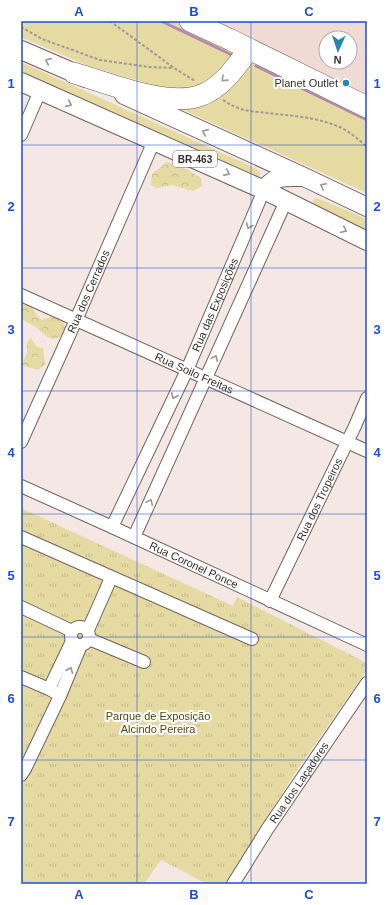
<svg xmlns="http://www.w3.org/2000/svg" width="388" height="905" font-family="Arial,sans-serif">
  <defs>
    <pattern id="forest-crowns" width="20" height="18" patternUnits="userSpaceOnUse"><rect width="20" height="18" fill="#e5daa2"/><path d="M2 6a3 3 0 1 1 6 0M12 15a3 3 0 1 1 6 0" fill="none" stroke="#c5bb8c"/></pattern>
    <pattern id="park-tufts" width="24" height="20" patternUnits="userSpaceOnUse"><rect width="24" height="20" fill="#e5daa2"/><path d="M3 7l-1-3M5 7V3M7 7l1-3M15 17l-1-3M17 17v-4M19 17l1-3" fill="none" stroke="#c5bb8c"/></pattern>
  </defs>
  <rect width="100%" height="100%" fill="#f5e7e3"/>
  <path fill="#f0dad4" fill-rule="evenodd" d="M196 21H367V103ZM326 38H350V62H326Z"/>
  <path fill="#e5daa2" d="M21 21H174L232 48 234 57 231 64 196 91 169 90 86 65 21 37Z
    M21 62 257 169 260 172V176L257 177 253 176 21 71Z
    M254 62 367 116V193L186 111V109L251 63Z
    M317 198 367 219V232L313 205 314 199Z"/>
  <path fill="url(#forest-crowns)" d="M167 162 188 170 201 178 202 186 193 191 172 185 157 188 151 185 152 174Z
    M30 304 36 314 42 320 57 314 63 316 65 328 62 336 54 339 47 337 36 327 21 319V305Z
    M31 338 37 347 43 348 45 365 38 370 21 365 27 353V342Z"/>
  <path fill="url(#park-tufts)" d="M21 508 233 606 237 597 363 661 367 665V670L297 770 225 884H207L161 860 144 884H21Z"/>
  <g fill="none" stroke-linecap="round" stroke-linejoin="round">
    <path stroke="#b688ae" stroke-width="3" d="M161 21 232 55
      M256 66 367 120"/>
    <defs>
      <g id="street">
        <path d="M21 135 40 91"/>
        <path id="s1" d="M21 295 367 451"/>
        <path id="s2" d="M21 442 76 320 154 141"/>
        <path id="s3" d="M21 486 112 527 367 645"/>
        <path id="s4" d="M112 527 187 370 264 190"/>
        <path d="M21 537 252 639"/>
        <path d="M134 537 286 201"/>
        <path id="s5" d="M270 601 355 426 367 398"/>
        <path d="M21 607 72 631"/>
        <circle cx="80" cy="636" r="9"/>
        <path d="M88 630 111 578"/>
        <path d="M89 639 144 662"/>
        <path d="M21 677 49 689 56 693"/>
        <path d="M49 689 72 641"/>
        <path d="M21 775 25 769 60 696 81 645"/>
        <path id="s6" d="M233 884 268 828 367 683"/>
      </g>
      <path id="primary" d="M21 50 86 78
        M21 82 264 190 367 241
        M124 95 304 177 367 207
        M264 190C275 175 284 177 301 177"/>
      <path id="highway" d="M190 21 231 40 367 107
        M74 73C108 83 166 107 199 96 221 89 236 67 249 49"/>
    </defs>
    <use href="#street" stroke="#716461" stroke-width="14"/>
    <use href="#primary" stroke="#716461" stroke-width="20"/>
    <use href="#highway" stroke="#716461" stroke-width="22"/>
    <path stroke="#a29895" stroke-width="2" stroke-dasharray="3 2" stroke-linecap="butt" d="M110 21 174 68 195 81
      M21 27 42 39 100 60 149 67 173 68
      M223 100C242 113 254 111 276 114 296 116 318 118 337 126 348 130 358 139 367 147"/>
    <use href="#street" stroke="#fff" stroke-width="12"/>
    <use href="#primary" stroke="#fff" stroke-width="18"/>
    <use href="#highway" stroke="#fff" stroke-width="21"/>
  </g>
  <defs><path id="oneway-chevron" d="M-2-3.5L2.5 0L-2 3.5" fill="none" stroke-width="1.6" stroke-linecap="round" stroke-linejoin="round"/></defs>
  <g stroke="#9a9796">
    <use href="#oneway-chevron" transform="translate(48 61) rotate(-156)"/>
    <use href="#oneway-chevron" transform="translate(224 79) rotate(136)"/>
    <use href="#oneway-chevron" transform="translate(69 104) rotate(24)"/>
    <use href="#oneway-chevron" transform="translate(205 132) rotate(-156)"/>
    <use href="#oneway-chevron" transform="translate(227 173) rotate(24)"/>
    <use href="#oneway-chevron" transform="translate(323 186) rotate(-154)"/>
    <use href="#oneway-chevron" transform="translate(249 226) rotate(113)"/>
    <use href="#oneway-chevron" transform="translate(344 230) rotate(26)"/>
    <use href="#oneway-chevron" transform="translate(215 358) rotate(-66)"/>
    <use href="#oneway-chevron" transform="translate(174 396) rotate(116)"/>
    <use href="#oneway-chevron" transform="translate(150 502) rotate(-66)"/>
    <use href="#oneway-chevron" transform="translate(70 670) rotate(-67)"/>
  </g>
  <path fill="none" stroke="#1d4ed8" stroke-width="1" stroke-opacity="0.55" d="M137 21V884M251 21V884M21 145H367M21 268H367M21 391H367M21 514H367M21 637H367M21 760H367"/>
  <circle fill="#2985b2" stroke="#fff" stroke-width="1.5" cx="346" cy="83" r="4"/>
  <g text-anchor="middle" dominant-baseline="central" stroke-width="4" stroke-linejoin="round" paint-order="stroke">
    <rect fill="#fff" stroke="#716d6c" stroke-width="1" x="173" y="151" width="44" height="16" rx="3"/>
    <g font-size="10" font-weight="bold" fill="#342f2d">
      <text x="195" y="159">BR-463</text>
    </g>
    <g font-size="11" fill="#342f2d" stroke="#fff" text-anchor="end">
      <text x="338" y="83">Planet Outlet</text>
    </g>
    <g font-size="11" fill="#342f2d" stroke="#fff">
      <text stroke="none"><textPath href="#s2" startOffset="165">Rua dos Cerrados</textPath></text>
      <text stroke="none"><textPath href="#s4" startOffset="245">Rua das Exposições</textPath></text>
      <text stroke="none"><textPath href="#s1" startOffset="190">Rua Soilo Freitas</textPath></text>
      <text stroke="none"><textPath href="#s5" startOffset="113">Rua dos Tropeiros</textPath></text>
      <text stroke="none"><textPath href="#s3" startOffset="190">Rua Coronel Ponce</textPath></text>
      <text stroke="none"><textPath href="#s6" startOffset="121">Rua dos Laçadores</textPath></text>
    </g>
    <g font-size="11" fill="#554a0a" stroke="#fff">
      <text x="158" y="716">Parque de Exposição<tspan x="158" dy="13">Alcindo Pereira</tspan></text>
    </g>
  </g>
  <rect width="388" height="905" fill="none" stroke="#ffffff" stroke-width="44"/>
  <g transform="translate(338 50) rotate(183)"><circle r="19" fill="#ffffff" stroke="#aeacab"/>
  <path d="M0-3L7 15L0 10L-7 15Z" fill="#2985b2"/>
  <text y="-6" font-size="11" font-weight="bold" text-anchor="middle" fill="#342f2d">N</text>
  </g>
  <rect x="22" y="22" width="344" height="861" fill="none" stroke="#1d4ed8" stroke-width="1.5"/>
  <g font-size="13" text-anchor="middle" font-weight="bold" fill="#1d4ed8">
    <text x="79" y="16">A</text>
    <text x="194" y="16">B</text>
    <text x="309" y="16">C</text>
    <text x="11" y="88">1</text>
    <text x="377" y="88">1</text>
    <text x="11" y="211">2</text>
    <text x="377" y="211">2</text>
    <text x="11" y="334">3</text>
    <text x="377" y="334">3</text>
    <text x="11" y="457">4</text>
    <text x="377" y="457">4</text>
    <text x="11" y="580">5</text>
    <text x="377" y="580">5</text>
    <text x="11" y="703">6</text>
    <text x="377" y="703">6</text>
    <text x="11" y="826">7</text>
    <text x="377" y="826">7</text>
    <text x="79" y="899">A</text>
    <text x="194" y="899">B</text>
    <text x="309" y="899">C</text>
  </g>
</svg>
